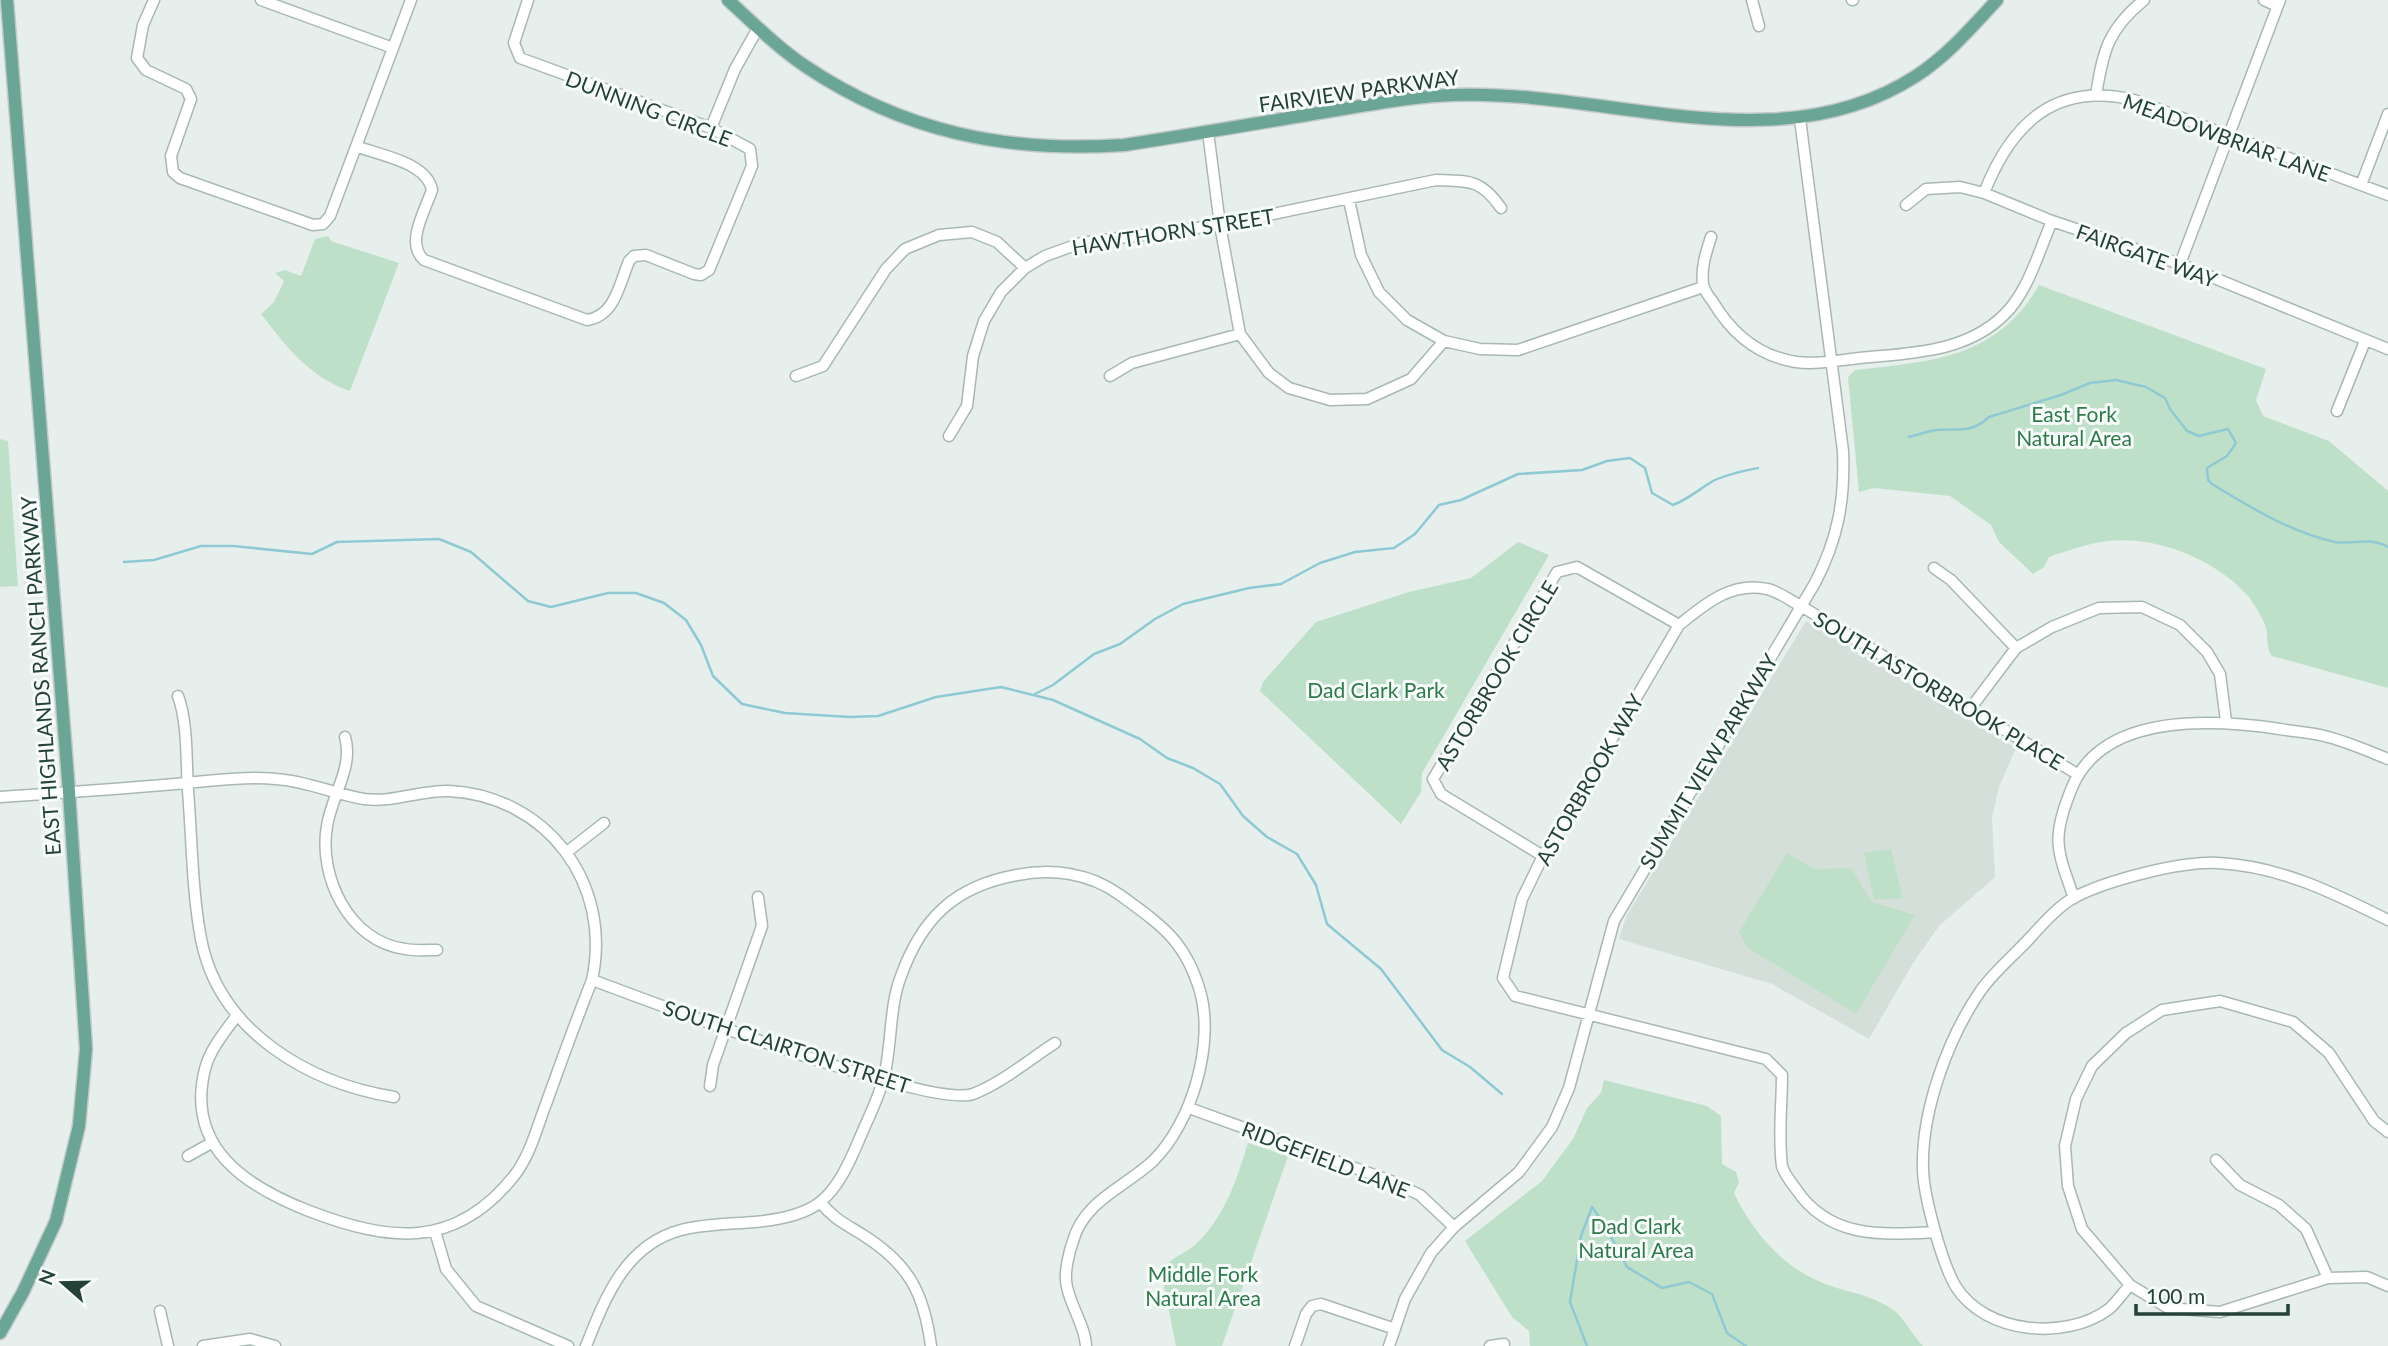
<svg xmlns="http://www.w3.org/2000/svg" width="2388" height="1346" font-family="Lato,sans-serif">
  <rect width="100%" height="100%" fill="#e6efeb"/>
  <path fill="#d4dfda" d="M1806 621 2016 748 1999 787 1992 817 1995 877 1939 926 1913 963 1869 1039 1772 984 1619 939 1627 915Z"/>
  <path fill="#bfe0c8" d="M328 236 331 241 399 263 350 391C309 377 287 347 261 314L274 302 284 281 275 273 285 270 301 276 315 239Z
    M2039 285 2266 369 2256 400 2263 416 2329 441 2388 491V688L2272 656C2265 647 2269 636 2265 625 2262 617 2254 604 2249 597 2215 558 2152 533 2101 542 2084 545 2066 551 2049 557L2044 567 2033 574 1999 542 1991 525 1950 496 1874 488 1859 492 1848 377 1855 370C1932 361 1996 359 2039 285Z
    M0 439 8 441 18 586 0 587Z
    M1518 542 1549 555 1422 773 1421 792 1401 824 1260 691 1263 682 1316 622 1409 592 1471 578Z
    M1891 849 1903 898 1874 900 1864 853Z
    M1787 853 1814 869 1851 868 1872 902 1915 915 1856 1014 1748 948 1739 932Z
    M1604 1080 1707 1106 1721 1116 1722 1164 1736 1172 1739 1182 1734 1193C1755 1237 1789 1274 1837 1288 1858 1294 1874 1297 1892 1309 1904 1317 1912 1335 1923 1346H1530L1529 1331 1512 1317 1465 1241 1542 1181 1573 1139 1587 1108 1601 1093Z
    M1248 1143 1288 1156 1222 1346H1176L1161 1272C1170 1256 1187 1254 1199 1241 1226 1214 1237 1178 1248 1143Z"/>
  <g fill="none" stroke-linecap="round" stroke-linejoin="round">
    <path stroke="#8ec9d4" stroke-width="2.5" d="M1909 437C1918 435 1928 431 1937 430 1958 428 1971 434 1989 417L2061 395 2090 383 2116 380 2146 387 2165 398 2170 409 2187 431 2199 436 2228 429 2236 443 2227 456 2207 468 2208 480 2212 484C2250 507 2292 533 2335 542 2352 545 2369 536 2388 547
      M124 562 154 560 201 546H233L312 554 337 542 439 539 471 552 528 601 551 607 608 593H636L664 603 686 620 701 645 713 676 742 704 785 713 850 717 878 716 936 697 1001 687 1053 700 1140 739 1167 758 1193 768 1220 784 1243 816 1267 837 1297 854 1316 885 1327 924 1381 969 1442 1050 1470 1067 1502 1094
      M1035 694 1053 685 1094 654 1120 644 1155 619 1183 604 1249 588 1281 584 1320 563 1355 552 1394 548 1415 534 1439 505 1461 500 1518 474 1582 470 1607 461 1630 458 1645 468 1652 493 1673 505C1689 499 1699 489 1713 481 1727 474 1743 471 1758 468
      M1592 1207 1605 1225 1627 1267 1662 1288 1689 1282 1712 1294 1727 1333 1746 1346
      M1587 1346 1570 1302 1581 1236 1592 1207"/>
    <defs>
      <path id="minor" d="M154 0 143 25 137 58 146 70 186 89 191 99 171 156 173 172 180 178 313 225 323 224 330 216 411 0
        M261 0 393 48
        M1752 0 1759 26
        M1852 0H1853
        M2264 0 2277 6
        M2096 95C2103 51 2108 29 2144 0
        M711 128 735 69 758 28
        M1208 132 1220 225 1240 334 1269 373 1289 388 1330 400 1367 399 1411 379 1444 341
        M358 147C381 155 427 163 432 190 425 211 405 243 424 260L587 320C615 316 619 285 629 261L634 256 646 255 694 274 701 275 709 270 752 166 750 149 711 128 520 58 514 43 528 0
        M2361 185 2388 114
        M1984 193C2011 124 2055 81 2134 100L2388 195
        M1349 200 1361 255 1379 292 1407 320 1444 341 1480 349 1518 350 1703 287
        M1906 205 1926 189 1960 187 1984 193 2052 221 2180 264 2388 349
        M1711 237C1706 253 1701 267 1703 284 1704 290 1709 297 1713 302 1732 334 1758 356 1796 362 1816 365 1840 360 1860 358 1910 353 1965 353 2004 315 2028 292 2039 251 2052 221
        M2180 264 2280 0
        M796 376 823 366 886 269 905 249 939 235 972 232 997 242 1025 268
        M1110 376 1132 363 1240 334
        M2337 411 2365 341
        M949 436 967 406 973 356 984 321 1001 292 1025 268 1045 256 1081 243 1220 225 1436 180C1469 181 1481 179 1501 208
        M1934 568 1951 580 2016 648
        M178 696C188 723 186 761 188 791 192 840 192 891 201 939 219 1032 309 1083 394 1097
        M1970 709 2016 648 2052 627 2099 608 2142 607 2180 625 2207 652 2220 674 2226 721
        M345 737C354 767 331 797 327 826 318 876 349 942 405 949 415 951 427 950 437 950
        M0 797C58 793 117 789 175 784 208 781 244 776 276 779 307 781 334 794 364 799 393 803 420 790 449 791 547 796 613 884 592 980 576 1021 561 1062 546 1104 537 1127 530 1156 514 1176 454 1251 388 1241 309 1211 247 1187 185 1148 205 1069 210 1049 225 1032 237 1015
        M567 852 604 823
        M1543 856 1441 794 1433 779 1557 572 1577 567 1679 625
        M2074 898C2057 850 2051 839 2071 790 2101 712 2212 719 2280 729 2295 732 2312 732 2328 737 2348 742 2368 751 2388 759
        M592 980C650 1001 930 1109 973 1094 1002 1083 1030 1059 1055 1043
        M710 1086 713 1065 762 926 758 897
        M1189 1108 1391 1181 1420 1195 1454 1227
        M2388 1132 2374 1121 2329 1053 2293 1022 2220 1001 2162 1010 2126 1033 2092 1066 2076 1099 2065 1146 2068 1186 2082 1229 2130 1285 2168 1308 2220 1312 2328 1278 2367 1277 2388 1286
        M188 1156 213 1142
        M2216 1160 2240 1185 2279 1205 2306 1229 2328 1278
        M820 1202C835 1220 844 1223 863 1235 909 1264 924 1293 931 1346
        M435 1231 446 1269 476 1306 568 1346
        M1935 1232C1883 1235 1829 1239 1796 1189 1791 1182 1784 1174 1782 1166 1778 1137 1782 1104 1782 1075L1766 1059 1515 996 1503 978 1522 899 1543 856 1679 625C1704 605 1731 581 1767 589 1778 591 1791 601 1801 606L2077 774
        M2130 1285C2123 1293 2116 1303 2109 1309 2066 1341 1986 1334 1956 1287 1942 1264 1924 1197 1923 1170 1921 1111 1948 1038 1981 990 1994 972 2013 956 2028 940 2041 926 2058 906 2075 897 2108 880 2181 861 2218 863 2280 866 2334 893 2388 920
        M160 1311 168 1346
        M203 1346 250 1339 275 1346
        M586 1346C605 1298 625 1245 681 1230 704 1224 731 1224 755 1222 776 1220 802 1216 819 1203 838 1189 850 1161 859 1140 867 1120 879 1098 884 1077 892 1045 889 1007 901 976 922 918 955 886 1017 875 1052 868 1090 873 1120 895 1161 925 1185 940 1200 991 1215 1043 1192 1123 1153 1161 1125 1187 1084 1201 1073 1241 1069 1252 1065 1270 1066 1281 1068 1303 1085 1324 1086 1346
        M1295 1346 1306 1314 1312 1306 1321 1304 1395 1329
        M1389 1346 1405 1299 1431 1253 1454 1227 1519 1172 1552 1127 1569 1088 1614 921 1815 583C1838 539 1845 500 1843 451L1800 119
        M1490 1346 1504 1344"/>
      <path id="major" d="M728 0C753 23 777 47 805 66 903 132 1007 153 1124 145 1197 134 1270 121 1343 109 1380 103 1417 96 1454 95 1606 89 1778 166 1916 76 1947 56 1972 27 1997 0
        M0 1333 23 1292 56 1221 79 1126 86 1049 69 792 7 0"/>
    </defs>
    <use href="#minor" stroke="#a8b8b2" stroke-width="13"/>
    <use href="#major" stroke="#c2cac8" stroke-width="15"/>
    <use href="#minor" stroke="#fff" stroke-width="10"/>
    <use href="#major" stroke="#6aa596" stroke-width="12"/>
  </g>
  <g text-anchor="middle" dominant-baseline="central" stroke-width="6" stroke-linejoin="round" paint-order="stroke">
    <g font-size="21" fill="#24423a" stroke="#f7fbf9">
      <text transform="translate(1359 90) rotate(-8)">FAIRVIEW PARKWAY</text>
      <text transform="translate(649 108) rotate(21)">DUNNING CIRCLE</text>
      <text transform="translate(2227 137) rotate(20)">MEADOWBRIAR LANE</text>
      <text transform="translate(1173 231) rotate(-9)">HAWTHORN STREET</text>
      <text transform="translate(2147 255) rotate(20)">FAIRGATE WAY</text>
      <text transform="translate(1496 675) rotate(-59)">ASTORBROOK CIRCLE</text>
      <text transform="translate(40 676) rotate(-94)">EAST HIGHLANDS RANCH PARKWAY</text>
      <text transform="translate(1939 690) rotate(31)">SOUTH ASTORBROOK PLACE</text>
      <text transform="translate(1708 761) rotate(-59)">SUMMIT VIEW PARKWAY</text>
      <text transform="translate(1589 779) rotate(-60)">ASTORBROOK WAY</text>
      <text transform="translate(787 1046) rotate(18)">SOUTH CLAIRTON STREET</text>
      <text transform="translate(1326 1159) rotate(21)">RIDGEFIELD LANE</text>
    </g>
    <g font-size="21" fill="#2d7a4b" stroke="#f7fbf9">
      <text x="2074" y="413">East Fork<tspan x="2074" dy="24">Natural Area</tspan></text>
      <text x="1376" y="689">Dad Clark Park</text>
      <text x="1636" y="1225">Dad Clark<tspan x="1636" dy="24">Natural Area</tspan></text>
      <text x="1203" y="1273">Middle Fork<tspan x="1203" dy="24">Natural Area</tspan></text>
    </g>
  </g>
  <g transform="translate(63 1283) rotate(290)" stroke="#f7fbf9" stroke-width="5" paint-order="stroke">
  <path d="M0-5L12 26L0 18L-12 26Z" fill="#24423a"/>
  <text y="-10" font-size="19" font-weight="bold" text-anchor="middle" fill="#24423a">N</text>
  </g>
  <path d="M2136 1304v10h152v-10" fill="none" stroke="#24423a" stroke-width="3.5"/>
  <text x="2146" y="1304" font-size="21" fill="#24423a" stroke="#f7fbf9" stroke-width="5" paint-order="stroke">100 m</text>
</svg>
